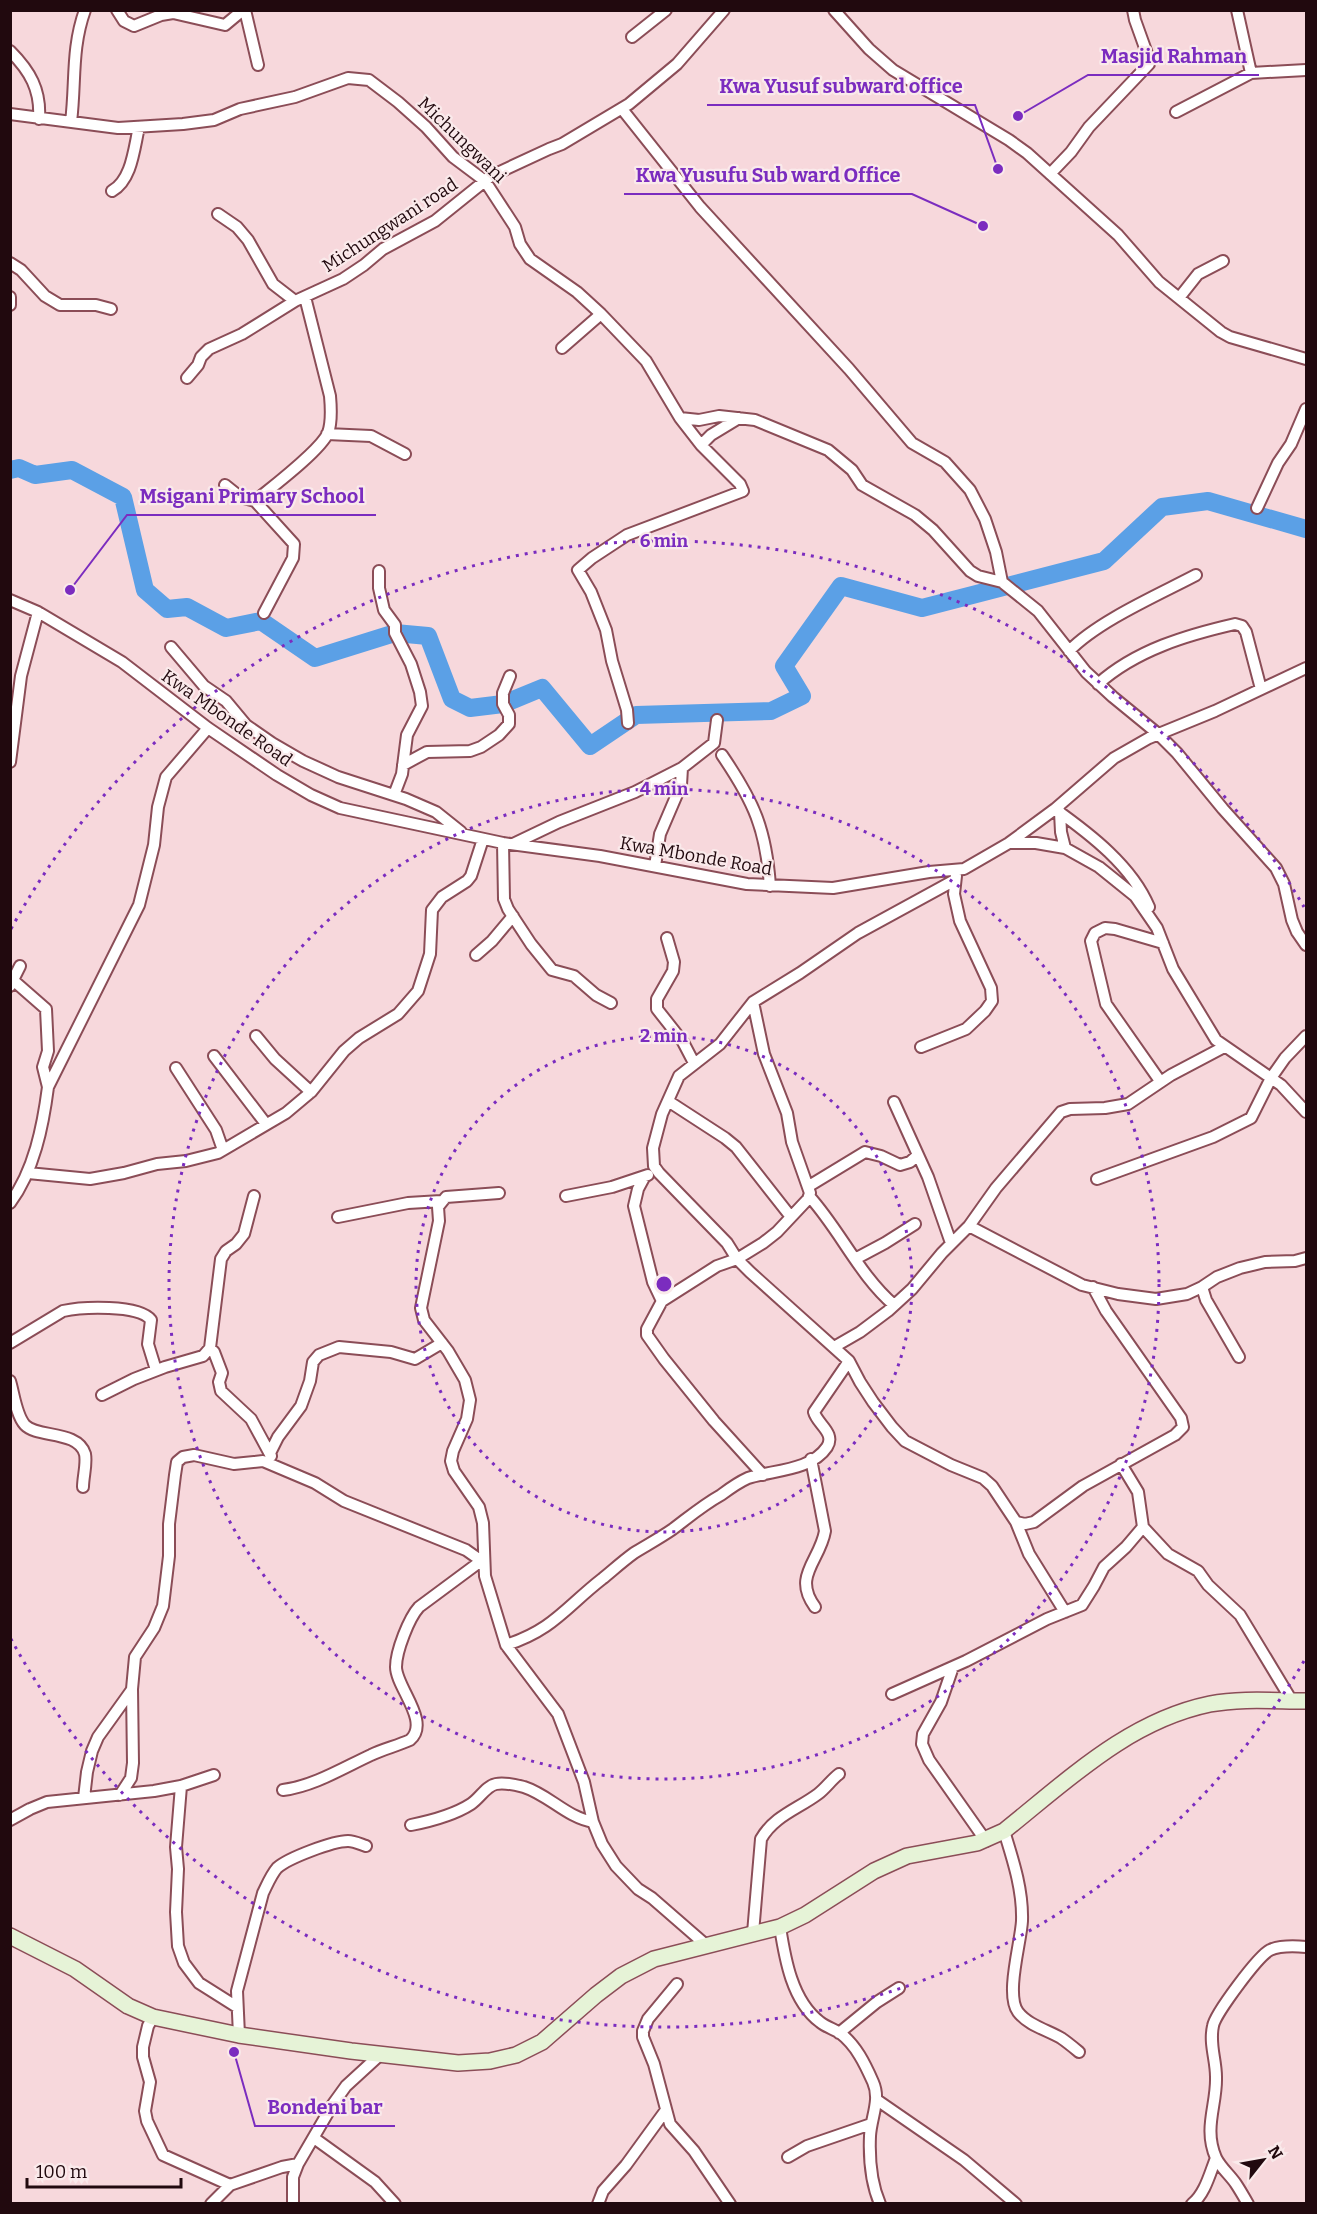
<svg xmlns="http://www.w3.org/2000/svg" width="1317" height="2214" font-family="Bitter,serif">
  <rect width="100%" height="100%" fill="#f7d8dc"/>
  <g fill="none" stroke-linecap="round" stroke-linejoin="round">
    <path stroke="#5ba0e6" stroke-width="18" d="M10 470 19 468 35 475 72 470 123 497 145 590 167 609 187 607 226 628 261 621 315 658 395 633 428 636 452 699 470 708 503 704 542 688 590 746 636 715 771 711 802 696 784 666 841 586 922 608 1104 561 1162 507 1208 501 1306 529"/>
    <defs>
      <path id="street" d="M117 10 124 21 134 26 161 15 173 13 225 25 243 10
        M245 10 258 65
        M834 10 869 49 893 70 1009 140 1027 153 1118 235 1159 282 1221 332 1230 337 1306 359
        M1237 10 1251 73
        M632 37 666 10
        M10 51C30 71 41 90 39 119
        M622 109 700 207 849 369 912 443 945 462 970 490 985 519 996 552 1002 582 1038 611 1086 672 1113 697 1157 733 1177 753 1223 809 1276 868 1284 884 1292 920 1297 932 1306 945
        M1176 112 1251 73 1306 70
        M10 114 118 128 183 124 214 120 240 109 295 97 348 78 369 80 398 102 426 127 453 157 485 181 515 227 520 244 530 259 577 292 601 314 646 361 680 418 699 420 719 416 755 420 828 450 852 470 862 485 915 515 933 530 970 571 978 576 1002 582
        M71 122C76 82 71 49 85 10
        M1050 174 1071 152 1089 127 1149 64V59L1135 20 1133 10
        M112 191C132 180 134 148 139 127
        M218 214 237 227 248 240 273 284 295 301
        M10 263 21 270 45 296 60 305H96L111 309
        M10 297V305
        M1179 298 1198 274 1223 261
        M562 348 601 314
        M187 378 198 365 201 357 209 349 242 334 295 301 343 279 364 265 383 249 435 221 491 176 549 149 562 144 629 104 677 64 724 10
        M327 434 371 436 405 454
        M701 445 711 435 739 418
        M225 485 240 497 255 501C272 487 320 451 328 433 332 422 331 407 330 396L305 297
        M255 501 294 544 293 558 264 613
        M1257 508 1278 463 1291 444 1306 409
        M379 571V588L384 610 395 625V633L411 664 420 692 422 706 407 735 402 774 394 795
        M10 600 38 612 122 662 208 728 277 775 311 795 340 808 503 843 600 856 747 884 833 888 929 872 964 869 1009 843 1055 809 1114 758 1149 738 1215 711 1306 668
        M171 647 204 686 226 701 246 725 272 743 303 761 338 777 406 799 436 812 461 832
        M1069 651C1098 621 1158 595 1196 575
        M1098 684C1136 650 1187 635 1235 624L1242 626 1246 632 1261 689
        M628 723 627 710 612 661 606 630 591 592 578 570 592 558 627 535 743 491 740 484 701 445 680 418
        M722 755C754 802 766 829 770 886
        M10 762 21 676 38 612
        M403 765 427 752 470 751 481 747 499 735 509 724V715L503 704V693L510 676
        M1055 809C1090 834 1132 866 1149 907
        M1060 812 1061 832 1065 848
        M503 843 504 899 508 909 531 944 552 970 574 976 596 995 611 1003
        M1009 843H1036L1065 848 1099 867 1135 896 1157 928 1173 969 1216 1040 1281 1085 1306 1112
        M513 844 559 822 635 792 682 768 714 743 717 720
        M655 866 660 834 681 785 682 768
        M955 880 858 933 800 973 753 1002 720 1044 679 1076 662 1114 653 1148 654 1166 659 1173 727 1243 737 1259 750 1272 849 1361 860 1382 873 1402 892 1427 905 1441 951 1465 983 1478 992 1486 1016 1522 1025 1524 1034 1522 1083 1486 1175 1435 1183 1427 1181 1418 1106 1311 1093 1287
        M667 938 674 962 673 971 657 999V1009L683 1042 694 1063
        M476 955 492 941 513 916
        M14 981 46 1009 48 1051 43 1067 48 1087
        M10 986 20 966
        M753 1002 764 1054 787 1113 792 1142 810 1193 808 1199 777 1232 763 1243 737 1259 717 1266 662 1301 647 1329V1335L664 1359 714 1421 763 1475
        M256 1036 275 1059 311 1092
        M921 1047 966 1029 985 1011 992 1001 991 988 960 921 954 894 956 876
        M214 1056 266 1124
        M176 1068 216 1130 223 1150
        M1160 1081 1106 1004 1091 941 1095 933 1105 928 1115 929 1163 943
        M668 1101 725 1138 736 1147 791 1217
        M894 1102 928 1177 951 1243
        M28 1173 90 1179 124 1173 157 1164 186 1161 218 1153 286 1113 311 1092 344 1051 359 1038 398 1014 418 991 430 954 432 910 442 897 467 881 471 876 483 839
        M645 1176 638 1189 634 1206 653 1282 662 1301
        M1097 1179 1213 1137 1251 1118 1271 1078 1285 1058 1306 1036
        M809 1186 865 1152 881 1156 900 1165 910 1162 918 1155
        M499 1193 446 1197 438 1207 439 1221 421 1308 424 1320 448 1351 465 1380 470 1400 467 1419 453 1451 451 1461 454 1471 479 1507 483 1523 485 1576 506 1645 558 1714 584 1782 593 1822 602 1844 616 1866 638 1889 652 1898 706 1945
        M566 1196 612 1187 648 1175
        M809 1196C840 1230 859 1275 894 1305
        M10 1203C34 1171 43 1126 48 1087L139 905 154 845 158 807 166 777 208 728
        M338 1217 408 1203 441 1201
        M969 1226 1082 1285 1118 1294 1156 1299 1187 1294 1202 1287 1217 1277 1240 1268 1265 1262 1295 1261 1306 1258
        M855 1259 885 1243 915 1224
        M1202 1287 1206 1300 1239 1357
        M10 1343 63 1311C81 1307 139 1304 151 1320L148 1344 156 1370
        M834 1347 860 1332 888 1311 912 1289 942 1253 969 1226 996 1188 1061 1112 1070 1109 1105 1108 1128 1104 1171 1075 1224 1047
        M210 1348 214 1352 222 1373 219 1382 221 1391 251 1419 271 1456
        M10 1381C14 1394 16 1415 25 1425 37 1438 78 1430 85 1454 87 1464 83 1477 83 1487
        M102 1395 134 1379 165 1367 203 1356 210 1348 221 1259 226 1251 236 1244 244 1234 254 1196
        M270 1453 278 1437 301 1406 310 1381 313 1362 319 1355 339 1347 391 1352 415 1359 442 1343
        M811 1459 825 1531C820 1561 792 1576 815 1607
        M1121 1464 1138 1492 1143 1527 1168 1554 1198 1571 1208 1585 1240 1615 1292 1701
        M1016 1522 1029 1554 1065 1612
        M506 1645C553 1630 566 1607 602 1579 613 1570 623 1561 634 1553 647 1545 660 1538 673 1529 689 1517 703 1505 721 1495 729 1489 739 1482 748 1478 772 1470 811 1471 827 1447 836 1433 817 1424 814 1412L849 1361
        M953 1667 941 1702 923 1734 922 1744 929 1760 986 1841
        M892 1694 966 1661 1047 1619 1082 1605 1094 1586 1104 1567 1126 1547 1143 1527
        M181 1786 176 1847 178 1869 176 1912 178 1946 184 1963 199 1983 237 2007
        M283 1790C314 1786 343 1768 371 1755 383 1749 397 1746 410 1740 431 1722 396 1687 396 1667 396 1651 409 1618 419 1607L481 1561
        M120 1795 131 1778 133 1763 132 1689 135 1657 154 1628 163 1606 169 1556V1524L175 1475 177 1462 183 1457 194 1455 234 1464 263 1461 315 1483 344 1501 466 1550 483 1562
        M84 1798 87 1772 92 1751 98 1737 131 1691
        M10 1820 30 1809 47 1802 154 1791 181 1786 214 1775
        M411 1825C431 1821 454 1815 471 1804 480 1798 486 1786 496 1784 505 1782 516 1785 524 1787 549 1795 566 1817 593 1822
        M1004 1831C1013 1860 1023 1890 1022 1921 1021 1942 1005 1995 1018 2012 1028 2025 1047 2030 1061 2038 1067 2042 1073 2047 1079 2052
        M780 1927C785 1959 792 2001 820 2022 826 2027 834 2029 840 2033 856 2045 865 2064 873 2082 881 2100 871 2117 870 2136 869 2159 871 2183 880 2204
        M753 1933 761 1839C774 1816 798 1809 818 1794 826 1788 831 1780 839 1774
        M677 1984 648 2019 643 2031V2037L654 2064 670 2124 694 2151 730 2204
        M153 2017 148 2026 143 2047V2057L150 2082 145 2111 147 2121 163 2155 230 2185 282 2167 298 2164
        M839 2033 877 2002 899 1988
        M239 2035 237 1991 263 1893C267 1885 271 1875 277 1868 288 1858 333 1841 348 1841 354 1841 360 1844 366 1846
        M877 2100 964 2160 1016 2204
        M314 2138 375 2182 395 2204
        M788 2157 807 2146 871 2124
        M211 2204 230 2185
        M293 2204V2177L298 2164 333 2104 346 2086 382 2053
        M598 2204 603 2191 626 2165 666 2110
        M1192 2204C1205 2194 1210 2173 1216 2158
        M1248 2204C1244 2197 1240 2190 1236 2184 1230 2175 1221 2168 1216 2158 1203 2128 1217 2105 1216 2077 1216 2059 1209 2044 1213 2026 1215 2014 1258 1956 1270 1950 1281 1945 1295 1946 1306 1947"/>
      <path id="secondary" d="M10 1936 75 1969 128 2006 153 2017 239 2035 351 2051 458 2063 490 2061 516 2055 542 2042 596 1995 621 1976 654 1959 780 1927 805 1915 874 1871 907 1856 977 1843 1004 1831C1068 1780 1128 1721 1210 1704 1241 1698 1275 1701 1306 1701"/>
    </defs>
    <use href="#street" stroke="#8b4d57" stroke-width="14"/>
    <use href="#secondary" stroke="#8b4d57" stroke-width="18"/>
    <use href="#street" stroke="#fff" stroke-width="10"/>
    <use href="#secondary" stroke="#e6f3d7" stroke-width="15"/>
  </g>
  <g fill="none" stroke="#7b2cbf" stroke-width="3" stroke-dasharray="3 6">
    <circle cx="664" cy="1284" r="248"/>
    <circle cx="664" cy="1284" r="495"/>
    <path d="M1304 1661A743 743 0 0 1 11 1639M11 929A743 743 0 0 1 1304 907"/>
  </g>
  <g text-anchor="middle" dominant-baseline="central" stroke-width="4.5" stroke-linejoin="round" paint-order="stroke">
    <g font-size="18" fill="#21090e" stroke="#faeaeb">
      <text transform="translate(462 140) rotate(44)">Michungwani</text>
      <text transform="translate(390 225) rotate(-33)">Michungwani road</text>
      <text transform="translate(227 718) rotate(35)">Kwa Mbonde Road</text>
      <text transform="translate(696 856) rotate(10)">Kwa Mbonde Road</text>
    </g>
  </g>
  <circle cx="664" cy="1284" r="9" fill="#7b2cbf" stroke="#faeaeb" stroke-width="3"/>
  <g font-size="18" text-anchor="middle" font-weight="bold" fill="#7b2cbf" stroke="#faeaeb" stroke-width="4.5" stroke-linejoin="round" paint-order="stroke">
    <text x="664" y="547">6 min</text>
    <text x="664" y="795">4 min</text>
    <text x="664" y="1042">2 min</text>
  </g>
  <path fill="none" stroke="#7b2cbf" stroke-width="2" d="M1018 116L1088 75H1259M998 169L975 105H707M983 226L912 194H624M70 590L127 515H376M234 2052L255 2126H395"/>
  <g fill="#7b2cbf" stroke="#faeaeb" stroke-width="2">
    <circle cx="1018" cy="116" r="6"/>
    <circle cx="998" cy="169" r="6"/>
    <circle cx="983" cy="226" r="6"/>
    <circle cx="70" cy="590" r="6"/>
    <circle cx="234" cy="2052" r="6"/>
  </g>
  <g font-size="20" text-anchor="middle" font-weight="bold" fill="#7b2cbf" stroke="#faeaeb" stroke-width="4.5" stroke-linejoin="round" paint-order="stroke">
    <text x="1174" y="63">Masjid Rahman</text>
    <text x="841" y="93">Kwa Yusuf subward office</text>
    <text x="768" y="182">Kwa Yusufu Sub ward Office</text>
    <text x="252" y="503">Msigani Primary School</text>
    <text x="325" y="2114">Bondeni bar</text>
  </g>
  <rect width="1317" height="2214" fill="none" stroke="#21090e" stroke-width="24"/>
  <g transform="translate(1263 2160) rotate(59)" stroke="#faeaeb" stroke-width="4.5" paint-order="stroke">
  <path d="M0-4.5L10 22L0 15L-10 22Z" fill="#21090e"/>
  <text y="-9" font-size="16" font-weight="bold" text-anchor="middle" fill="#21090e">N</text>
  </g>
  <path d="M27 2178v9h154v-9" fill="none" stroke="#21090e" stroke-width="3"/>
  <text x="36" y="2178" font-size="18" fill="#21090e" stroke="#faeaeb" stroke-width="4.5" paint-order="stroke">100 m</text>
</svg>
